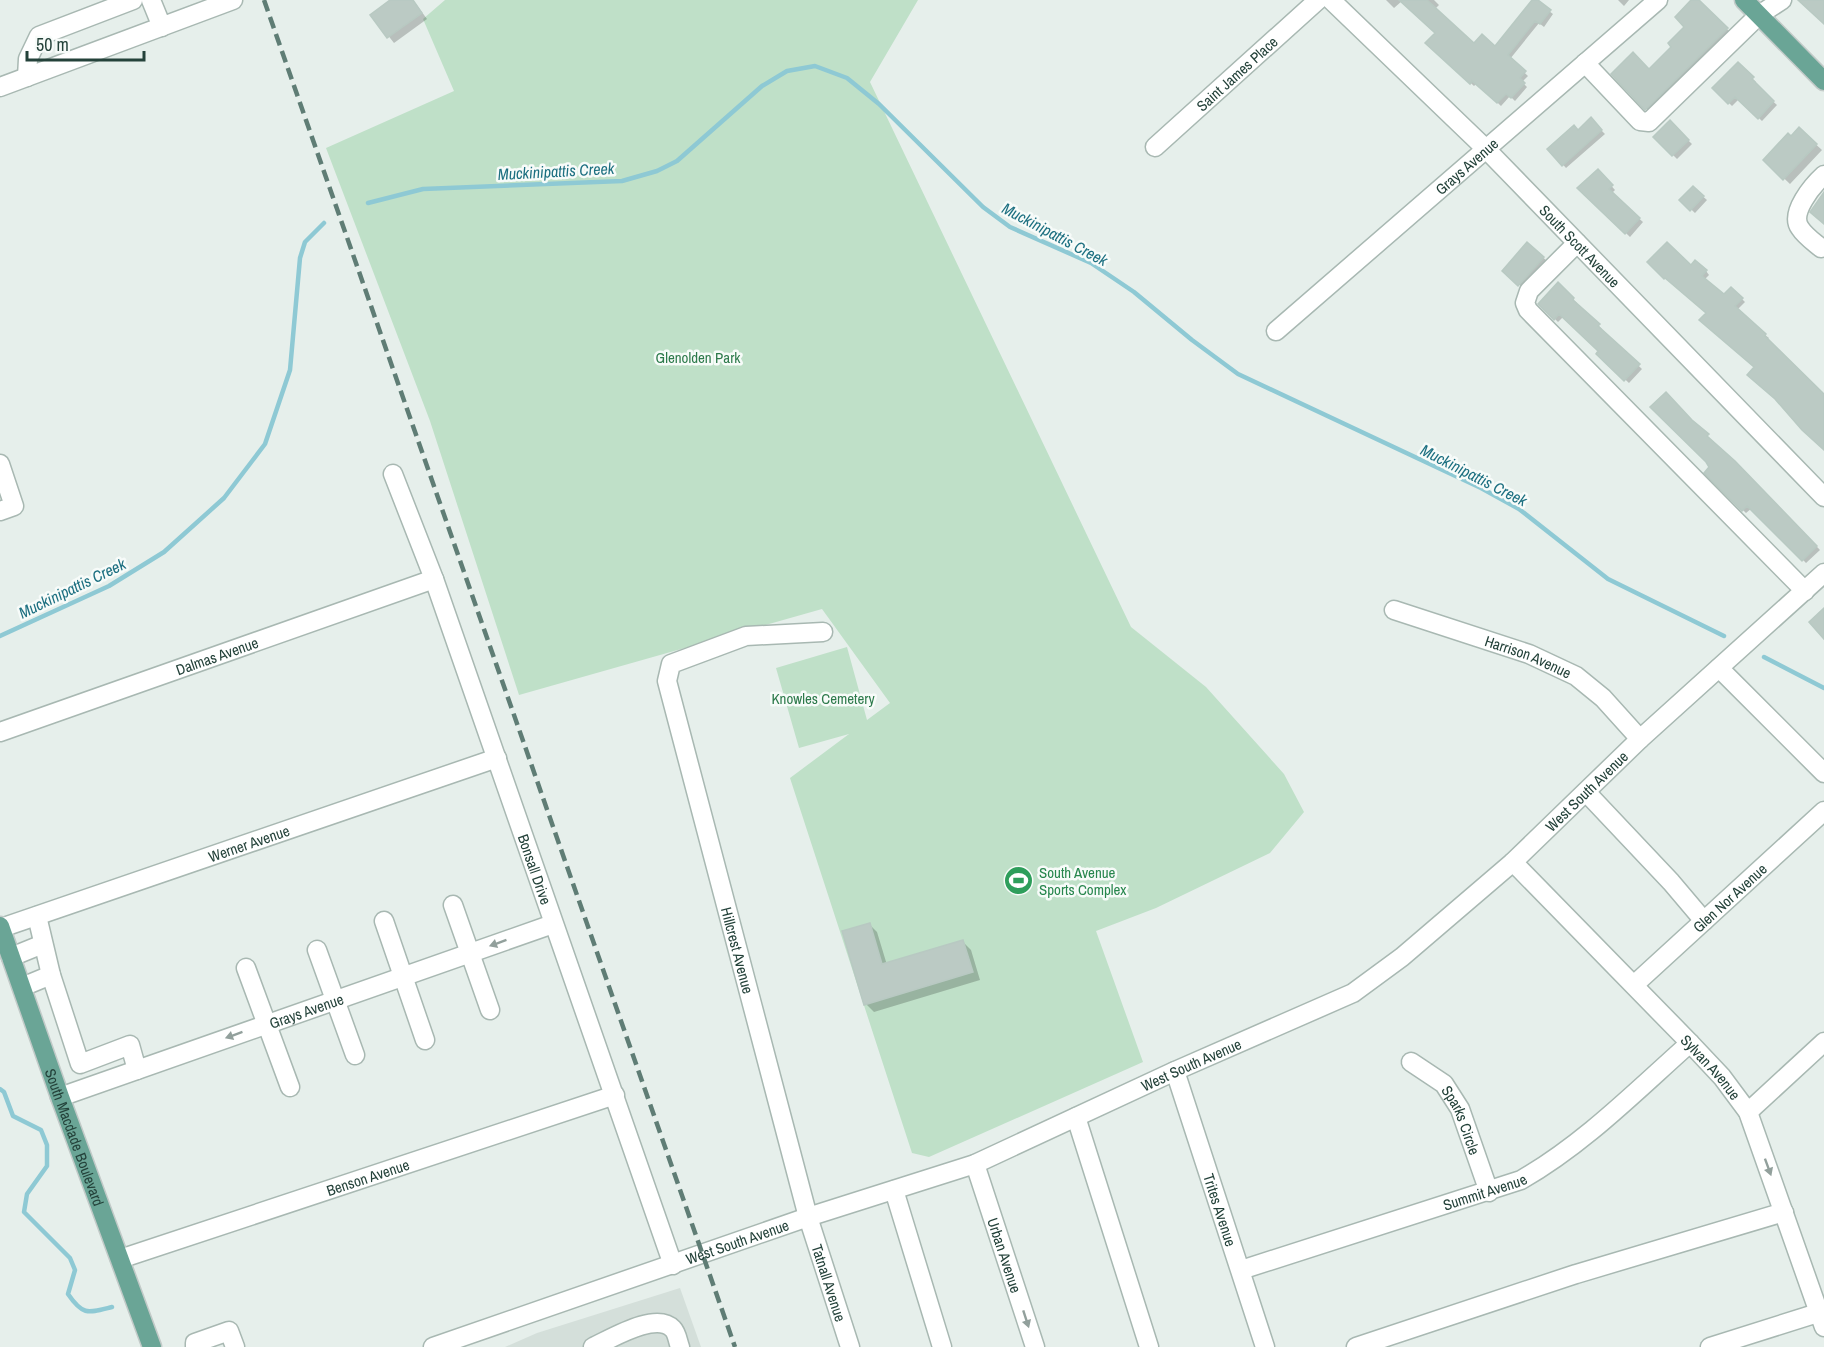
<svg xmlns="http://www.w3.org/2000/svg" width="1824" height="1347" font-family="'Archivo Narrow',sans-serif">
  <rect width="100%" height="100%" fill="#e6efeb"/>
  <path fill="#d4dfda" d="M680 1288 701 1347H505L537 1333Z"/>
  <path fill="#bfe0c8" d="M445 0H918L870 82 1131 627 1206 687 1284 774 1304 812 1270 853 1156 908 1096 931 1143 1062 929 1157 912 1153 790 778 849 734 799 748 776 668 847 647 867 720 890 703 822 609 519 695 430 421 326 148 454 91 423 19Z"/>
  <path fill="#0003" d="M393 0H413L427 19 394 43 372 15Z
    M1386 0H1434L1439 5 1435 9 1474 45 1495 48 1534 0 1553 14 1544 27 1539 23 1510 59 1528 76 1522 82 1527 87 1515 101 1510 96 1501 106 1477 83 1474 86 1427 43 1437 33 1402 1 1394 8Z
    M1618 0H1629L1624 6Z
    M1693 0H1697L1733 35 1652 115 1613 74 1649 71 1673 47 1686 27Z
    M1738 64 1756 82 1754 84 1777 105 1762 121 1739 99 1732 106 1714 88Z
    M1591 120 1605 134 1566 168 1549 149 1578 131Z
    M1670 123 1692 144 1677 159 1655 137Z
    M1799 129 1822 150 1790 184 1765 160Z
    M1598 171 1615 190 1611 194 1643 222 1630 237 1580 188Z
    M1693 188 1707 200 1695 213 1681 200Z
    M1528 244 1547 261 1523 288 1504 271Z
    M1649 262 1691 267 1706 271 1709 275 1704 280 1724 296 1742 299 1745 302 1737 310 1765 335 1769 338 1767 340 1824 397V449L1708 313 1670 280 1669 281Z
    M1558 285 1577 303 1576 304 1602 329 1601 330 1642 369 1629 383 1598 354 1600 351 1563 317 1558 322 1540 304Z
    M1692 423 1739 466 1820 550 1806 563 1752 508 1746 513 1706 473 1711 467Z
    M869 924 877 932 887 965 963 942 971 950 980 980 874 1012 866 1004Z"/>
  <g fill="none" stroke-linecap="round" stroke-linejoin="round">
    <path stroke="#8ec9d4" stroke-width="4.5" d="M368 203 423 189 622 181 657 171 677 161 762 86 787 71 815 66 847 78 879 104 983 207 1010 227 1091 263 1134 292 1192 340 1238 374 1481 488 1519 509 1608 579 1724 636
      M0 636 109 586 164 552 224 498 265 444 290 370 300 258 305 242 324 223
      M1764 657 1824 688
      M0 1089 4 1092 13 1116 41 1130 47 1145V1166L27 1194 24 1212 70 1258 75 1270 68 1294C83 1316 88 1313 112 1307"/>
  </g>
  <path fill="#bbcac4" stroke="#b8c9c2" stroke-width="1.5" d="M390 0H413L422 13 387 38 370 15Z
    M1399 0H1427L1474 43 1482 34 1495 46 1532 0H1538L1551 10 1540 24 1535 21 1508 55 1526 71 1520 78 1525 83 1511 98 1506 94 1497 103 1472 81 1470 84 1425 43 1435 33Z
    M1691 0H1699L1728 28 1645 110 1611 74 1633 52 1649 69 1671 47 1668 43 1684 27 1675 17Z
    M1798 0H1824V24Z
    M1738 62 1754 77 1752 79 1774 101 1758 119 1735 97 1728 104 1712 88Z
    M1591 117 1602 130 1562 166 1547 149 1574 125 1578 130Z
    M1670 120 1689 140 1672 156 1653 137Z
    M1799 127 1817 144 1783 180 1763 160 1788 133 1791 136Z
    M1598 169 1613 185 1609 189 1640 218 1625 234 1577 188Z
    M1693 186 1704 196 1690 211 1679 200Z
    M1824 192V224L1810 212Z
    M1527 242 1544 257 1518 286 1502 271Z
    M1667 242 1691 265 1695 260 1707 270 1702 276 1724 294 1731 287 1743 298 1735 306 1766 334 1765 336 1824 394V450L1802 430 1775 399 1747 375 1754 367 1699 320 1706 313 1665 278 1664 279 1647 262Z
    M1558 282 1574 298 1573 300 1600 324 1598 326 1640 364 1624 381 1596 354 1598 351 1559 314 1554 320 1538 304Z
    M1666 392 1692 420 1709 434 1707 436 1735 461 1817 546 1802 561 1747 506 1742 511 1704 473 1709 467 1706 462 1650 407Z
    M1824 608V639L1809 622Z
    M870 923 882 964 963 940 973 972 864 1005 842 931Z"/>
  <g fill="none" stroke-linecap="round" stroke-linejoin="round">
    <defs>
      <g id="minor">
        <path d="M151 0 162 27"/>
        <path id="s1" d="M1331 0 1486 149 1824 497"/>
        <path d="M1585 63 1640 121 1649 122 1759 15 1782 0"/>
        <path d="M27 77 28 59 39 36 133 0"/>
        <path d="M0 87 233 0"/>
        <path id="s2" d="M1155 147 1318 0"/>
        <path d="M1577 243 1529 291 1525 303 1528 310 1805 591"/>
        <path d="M1821 248C1814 242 1805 236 1800 228 1789 213 1813 185 1824 175"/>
        <path id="s3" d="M1276 331 1658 0"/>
        <path d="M0 464 14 506 0 511"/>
        <path id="s4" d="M393 474 434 579 673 1265"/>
        <path id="s5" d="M1394 610 1529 654 1576 676 1603 698 1640 739"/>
        <path id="s6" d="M823 632 746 636 671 664 667 681 808 1217 850 1347"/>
        <path d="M1719 668 1824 773"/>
        <path id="s7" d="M0 732 434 579"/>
        <path d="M1586 792 1671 882 1704 921"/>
        <path id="s8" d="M1513 862 1690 1043 1722 1077 1748 1112 1824 1327"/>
        <path d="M453 905 490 1010"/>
        <path d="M37 916 51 975 80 1064 130 1045 137 1070"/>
        <path d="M384 921 425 1040"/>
        <path id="s9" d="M1 928 497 758"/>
        <path d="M317 950 355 1055"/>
        <path d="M11 957 43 944"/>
        <path d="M246 968 290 1087"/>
        <path id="s10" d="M1635 984 1824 811"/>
        <path d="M22 987 51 975"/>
        <path id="s11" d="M1411 1062 1444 1084 1460 1109 1489 1192"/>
        <path id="s12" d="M1175 1071 1265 1347"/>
        <path id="s13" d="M60 1097 553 924"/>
        <path d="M1748 1112 1824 1042"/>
        <path d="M1076 1117 1149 1347"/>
        <path id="s14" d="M975 1164 1035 1347"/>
        <path d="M894 1190 942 1347"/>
        <path id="s15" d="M120 1259 615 1095"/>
        <path id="s16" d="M1241 1270 1521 1180C1584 1144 1636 1091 1690 1043"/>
        <path d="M195 1347V1343L229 1331 235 1347"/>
        <path id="s17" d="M433 1347 808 1217 975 1164 1175 1071 1353 993 1402 957 1513 862 1640 739 1824 573"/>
        <path d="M593 1347C611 1339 656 1311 673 1329 677 1333 678 1342 680 1347"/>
        <path d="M1356 1347 1576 1274 1784 1212"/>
        <path d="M1710 1347 1824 1311"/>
      </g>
      <g id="major">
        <path d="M1744 0 1824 81"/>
        <path id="s18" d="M0 926 60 1097 152 1347"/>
      </g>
    </defs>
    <use href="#minor" stroke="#a8b8b2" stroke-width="21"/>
    <use href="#major" stroke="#c2cac8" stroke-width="21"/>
    <use href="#minor" stroke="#fff" stroke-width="18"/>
    <use href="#major" stroke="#6aa596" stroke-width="18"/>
    <path stroke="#5f7d75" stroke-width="4.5" stroke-dasharray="12 6" stroke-linecap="butt" d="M264 0 735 1347"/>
  </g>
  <defs><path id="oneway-solid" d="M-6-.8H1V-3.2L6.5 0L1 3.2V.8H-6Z" transform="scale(1.5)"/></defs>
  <g fill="#92a09c">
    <use href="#oneway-solid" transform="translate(498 943) rotate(160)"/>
    <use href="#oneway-solid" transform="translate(234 1035) rotate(160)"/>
    <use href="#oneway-solid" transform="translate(1768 1167) rotate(70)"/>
    <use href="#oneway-solid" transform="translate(1026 1319) rotate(72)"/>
  </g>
  <defs>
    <symbol id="stadium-disc" viewBox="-11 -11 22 22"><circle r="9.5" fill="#2e9e5b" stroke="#f7fbf9"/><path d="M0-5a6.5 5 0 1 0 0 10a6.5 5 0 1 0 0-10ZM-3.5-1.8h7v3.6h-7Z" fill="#fff"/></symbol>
  </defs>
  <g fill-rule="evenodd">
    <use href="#stadium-disc" x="1002" y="864" width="33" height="33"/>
  </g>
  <g text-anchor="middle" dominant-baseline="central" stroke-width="5" stroke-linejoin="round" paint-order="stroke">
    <g font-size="15" fill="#24423a" stroke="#f7fbf9">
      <text stroke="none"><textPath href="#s2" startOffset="110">Saint James Place</textPath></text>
      <text stroke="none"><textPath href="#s3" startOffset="252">Grays Avenue</textPath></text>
      <text stroke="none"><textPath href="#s1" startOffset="350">South Scott Avenue</textPath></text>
      <text stroke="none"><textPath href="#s7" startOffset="230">Dalmas Avenue</textPath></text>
      <text stroke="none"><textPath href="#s5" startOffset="142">Harrison Avenue</textPath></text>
      <text stroke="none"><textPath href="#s17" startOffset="1296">West South Avenue</textPath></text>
      <text stroke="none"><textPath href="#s9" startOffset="262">Werner Avenue</textPath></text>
      <text stroke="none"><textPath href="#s4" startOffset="420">Bonsall Drive</textPath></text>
      <text stroke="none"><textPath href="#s10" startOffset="128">Glen Nor Avenue</textPath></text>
      <text stroke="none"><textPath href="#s6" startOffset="453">Hillcrest Avenue</textPath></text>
      <text stroke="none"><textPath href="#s13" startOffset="261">Grays Avenue</textPath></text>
      <text stroke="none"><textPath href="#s17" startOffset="810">West South Avenue</textPath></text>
      <text stroke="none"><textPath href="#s8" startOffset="285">Sylvan Avenue</textPath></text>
      <text stroke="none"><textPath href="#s11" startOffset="80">Sparks Circle</textPath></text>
      <text stroke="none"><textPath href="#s18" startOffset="224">South Macdade Boulevard</textPath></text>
      <text stroke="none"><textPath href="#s15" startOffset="261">Benson Avenue</textPath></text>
      <text stroke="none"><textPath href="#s16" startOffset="256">Summit Avenue</textPath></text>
      <text stroke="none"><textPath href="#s12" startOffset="146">Trites Avenue</textPath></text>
      <text stroke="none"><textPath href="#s17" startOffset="322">West South Avenue</textPath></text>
      <text stroke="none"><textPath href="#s14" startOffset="96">Urban Avenue</textPath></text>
      <text stroke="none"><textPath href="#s6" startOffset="798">Tatnall Avenue</textPath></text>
    </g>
    <g font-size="15" fill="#2d7a4b" stroke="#f7fbf9">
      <text x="698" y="357">Glenolden Park</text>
      <text x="823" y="698">Knowles Cemetery</text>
    </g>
    <g font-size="15" fill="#27864d" stroke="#f7fbf9" text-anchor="start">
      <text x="1039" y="872">South Avenue<tspan x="1039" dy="17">Sports Complex</tspan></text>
    </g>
    <g font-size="16" font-style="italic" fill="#1c6f80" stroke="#f7fbf9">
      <text transform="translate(556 171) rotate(-3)">Muckinipattis Creek</text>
      <text transform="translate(1055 234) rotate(28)">Muckinipattis Creek</text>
      <text transform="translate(1474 475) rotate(27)">Muckinipattis Creek</text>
      <text transform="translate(72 588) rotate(-26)">Muckinipattis Creek</text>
    </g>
  </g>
  <path d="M27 51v9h117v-9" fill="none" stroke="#24423a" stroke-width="3"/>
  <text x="36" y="51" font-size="18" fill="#24423a" stroke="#f7fbf9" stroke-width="4.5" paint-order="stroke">50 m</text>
</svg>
